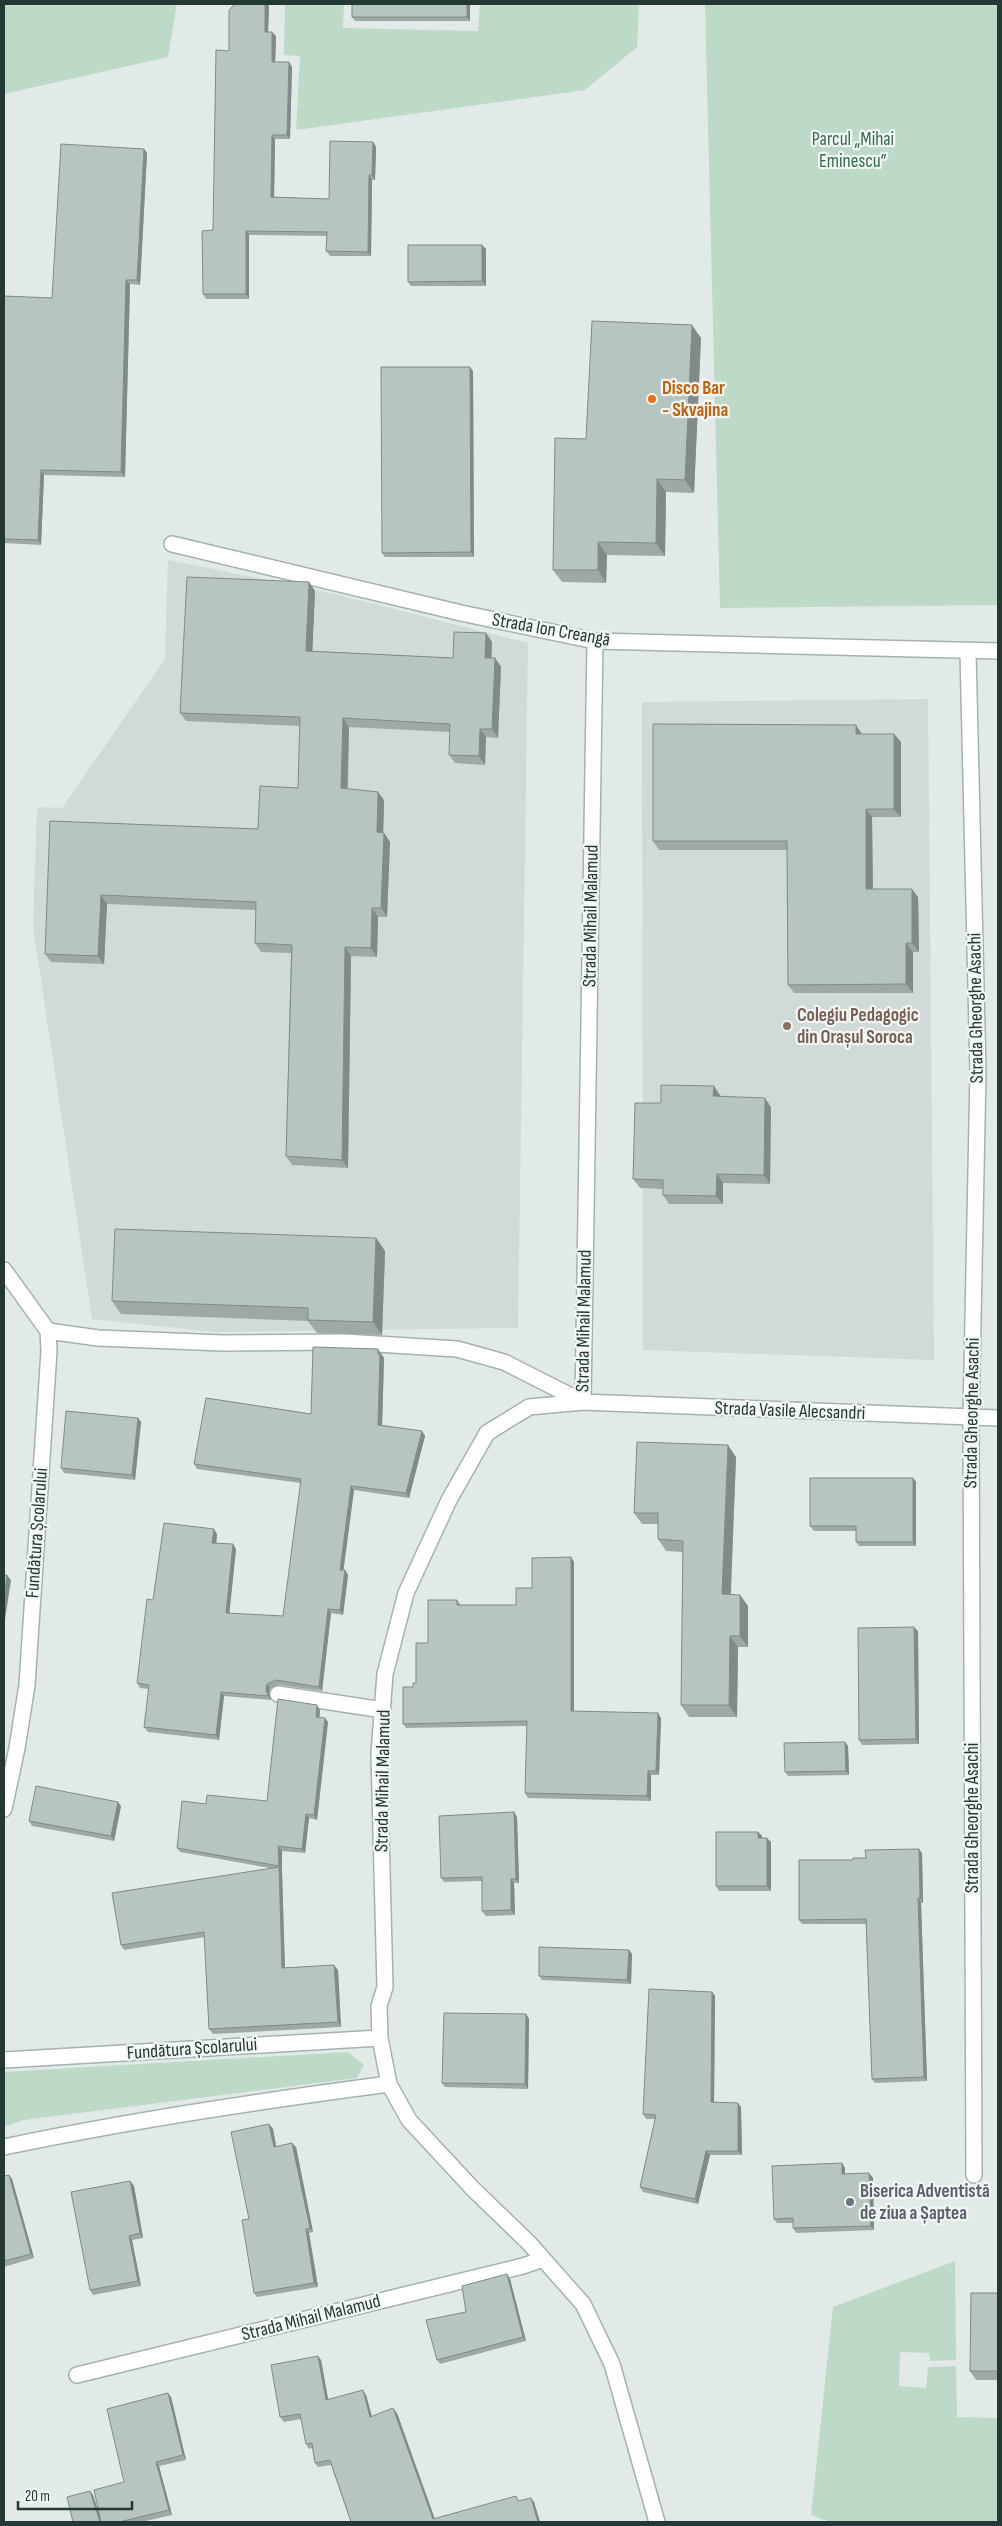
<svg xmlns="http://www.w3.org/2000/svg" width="1002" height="2526" font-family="'Sofia Sans Condensed',sans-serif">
  <rect width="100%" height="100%" fill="#e2eae7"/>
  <path fill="#d0dad6" d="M168 560 327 592 528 643 518 1328 214 1332 92 1319 33 927 37 807 62 808 165 659Z
    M928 699 934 1360 643 1350 642 702Z"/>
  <path fill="#bdd9c7" d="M4 4H177L168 57 4 94Z
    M285 4H344L343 28 478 31 480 4H639L637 47 585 90 296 130 300 56 284 55Z
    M705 4H998V605L720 608Z
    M348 2052 364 2065 357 2078 24 2120 4 2127V2072Z
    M955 2261 956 2360 930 2361 929 2353 900 2352 899 2386 926 2388 928 2367 956 2366 957 2417 998 2418V2522H830L811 2515 833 2307Z"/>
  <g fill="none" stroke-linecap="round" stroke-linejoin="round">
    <defs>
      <path id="minor" d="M172 544 461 613 595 641 998 651
        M595 641 583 1402 529 1407 487 1433 449 1500 406 1593 385 1674 379 1753 385 1987 379 2006 380 2038 389 2084 409 2120 473 2189 529 2243 583 2304 612 2364 657 2522
        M968 652 978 1072 971 1418 974 2175
        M4 1270 48 1331 49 1351 27 1685 17 1748 4 1809
        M48 1331 98 1338 223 1343 345 1342 457 1349 504 1362 583 1402 998 1418
        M278 1694 383 1710
        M4 2060 380 2038
        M4 2147C131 2120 259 2101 389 2084
        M77 2375 523 2266 543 2259"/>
    </defs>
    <use href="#minor" stroke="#a5b1ae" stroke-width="18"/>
    <use href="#minor" stroke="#fff" stroke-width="15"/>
  </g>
  <path fill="#9da9a6" d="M269 4 268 32 276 36 275 62 292 67 290 139H275L274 197 329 199 373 142 376 147 375 180H372L371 256H330L326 251 327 236 249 235V299H206L203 294 213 230 229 51Z
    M470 4V21H355L352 17Z
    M144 149 147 153 140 285 130 284 125 477 44 475 41 545 4 543V296L52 298Z
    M486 249V286H411L408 282Z
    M701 338 694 493 666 492 665 556 607 555 606 583 562 582 553 570 586 439Z
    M473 371 474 557H385L382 553Z
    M309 582 315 591 312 651 453 658 486 633 492 642 491 658H495L501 667 498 738 486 737 485 765 455 763 449 755 450 732 349 727 348 789 384 800 383 833H384L390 842 387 917H378L377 957 351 956 348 1168 292 1165 286 1156 291 953 261 952 255 943 256 910 107 904 104 964 51 962 45 954 50 821 258 829 298 788 300 726 186 721 180 713Z
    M862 734H894L901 742V817H872L873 889 918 897 919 952H913V993H794L788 985 787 850H659L653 841Z
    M720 1095V1097L771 1107 770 1184 723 1183V1204H669L663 1195V1189L640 1188 633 1179 661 1103Z
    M376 1238 385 1251 382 1335 317 1333 308 1321 121 1314 112 1301Z
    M381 1354 384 1358 382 1425 422 1431 425 1436 409 1498 354 1490 343 1570H345L348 1575 343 1615 331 1613 322 1691 279 1685 270 1689 269 1693 271 1700 224 1696 219 1740 148 1732 144 1727 149 1689 140 1688 137 1683 153 1600 217 1534 216 1543 236 1549 229 1613 283 1616 301 1483 197 1469 194 1464 311 1414Z
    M138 1418 141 1422 135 1480 64 1473 61 1468Z
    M736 1457 731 1595H740L748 1606V1647H738L737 1717H689L681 1705 683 1552 666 1551 658 1539V1524H642L634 1513Z
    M913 1478 916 1482V1546H859L856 1542V1531H814L810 1526Z
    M571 1557 574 1562V1711L661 1718 659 1775H651V1801L528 1798 525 1793 527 1726 406 1728 403 1724 413 1687 416 1683 428 1643 457 1600 461 1605H516L532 1588Z
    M918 1631 919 1744 862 1745 859 1740Z
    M320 1710 319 1717 328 1722 317 1820 309 1818 305 1853 282 1851V1870H281L282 1871 285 1968 338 1970 341 2027 213 2034 209 2029 205 1937 124 1950 121 1945 270 1868 180 1852 177 1848 206 1804 267 1801Z
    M845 1742 848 1746 849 1775 788 1776 785 1772Z
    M121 1806 114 1841 32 1826 29 1821Z
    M514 1812 517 1817 519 1883H514L515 1915 486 1916 482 1911V1881L444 1882 441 1878Z
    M758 1832 762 1836V1838L771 1842V1891H719L716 1886Z
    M922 1853 923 1903H921L927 2081 875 2083 872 2079 866 1924H802L799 1920 853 1860 866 1858Z
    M629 1950 632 1954 631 1984 542 1980 539 1976Z
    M712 1992 715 1996 714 2102 741 2107 742 2155H710L698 2204 643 2192 640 2187 655 2119H646L643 2114Z
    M526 2014 529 2019 528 2089 445 2087 442 2083Z
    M269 2124 273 2129 276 2146 296 2147 313 2232 309 2233 318 2287 257 2297 254 2293 249 2219Z
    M842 2163 845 2168V2174L869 2173 873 2178 874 2230 796 2233 793 2228V2223H777L774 2219Z
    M4 2176 12 2179 34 2258 4 2267Z
    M130 2181 134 2186 143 2238 132 2240 141 2286 93 2295 90 2290Z
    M507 2274 510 2279 526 2341 440 2364 437 2360 466 2312Z
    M998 2293V2380H976L970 2371Z
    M321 2360 328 2399 366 2395 372 2416 397 2413 434 2519 520 2501 534 2502 540 2522H351L331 2465 318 2467 315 2463 312 2448 309 2449 306 2444 301 2419 284 2422 280 2417Z
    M168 2393 171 2397 186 2460 159 2466 172 2515 141 2522H73L90 2491 93 2495 100 2518 124 2482Z"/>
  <path fill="#808a87" d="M265 4H269L268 36 265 32Z
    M467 4H470V21L467 17Z
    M272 32 276 36 275 67 272 62Z
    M289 62 292 67 290 139 287 135Z
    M272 135 275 139 274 202 271 197Z
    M373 142 376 147 375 180 372 175Z
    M144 149 147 153 140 285 137 280Z
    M369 175 372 180 371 256 368 252Z
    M246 231 249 235V299L246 294Z
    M482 245 486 249V286L482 281Z
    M126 280 130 284 125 477 121 472Z
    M692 325 701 338 694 493 685 480Z
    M470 367 473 371 474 557 471 552Z
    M41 470 44 475 41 545 38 540Z
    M657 479 666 492 665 556 656 543Z
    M598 542 607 555 606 583 598 570Z
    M309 582 315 591 312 660 306 651Z
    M486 633 492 642 491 667 485 658Z
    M495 658 501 667 498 738 492 729Z
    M343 718 349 727 347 797 341 788Z
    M856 725 862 734H856Z
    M480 729 486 737 485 765 479 756Z
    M894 734 901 742V817L894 809Z
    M378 792 384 800 383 841 377 832Z
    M866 809 872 817 873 897 866 889Z
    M384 833 390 842 387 917 381 908Z
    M912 889 918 897 919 952 912 943Z
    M101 895 107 904 104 964 98 956Z
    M372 908 378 917 377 957 371 948Z
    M906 943 913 952V993L906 984Z
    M345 947 351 956 348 1168 342 1160Z
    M714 1086 720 1095V1105L713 1096Z
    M765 1098 771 1107 770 1184 764 1175Z
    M717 1174 723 1183V1204L716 1196Z
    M376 1238 385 1251 382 1335 373 1322Z
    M378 1349 384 1358 382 1429 378 1425Z
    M138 1418 141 1422 135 1480 132 1475Z
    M422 1431 425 1436 409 1498 406 1493Z
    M728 1445 736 1457 730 1606 722 1594Z
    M913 1478 916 1482V1546L913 1542Z
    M351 1486 354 1490 343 1574 340 1570Z
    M214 1529 217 1534 216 1547 212 1543Z
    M233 1544 236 1549 229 1617 226 1613Z
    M571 1557 574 1562V1715L571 1711Z
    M345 1570 348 1575 343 1615 340 1610Z
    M7 1575 11 1580 4 1626V1600Z
    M740 1595 748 1606V1647L740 1636Z
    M328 1609 331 1613 322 1691 319 1687Z
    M914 1627 918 1631 919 1744 916 1739Z
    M730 1636 738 1647 737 1717 729 1705Z
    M267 1684 270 1689 269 1693 271 1700 268 1696 266 1689Z
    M221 1692 224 1696 219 1740 216 1735Z
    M317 1705 320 1710 319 1721 316 1717Z
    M658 1713 661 1718 659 1775 656 1771Z
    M325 1718 328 1722 317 1820 314 1815Z
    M845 1742 848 1746 849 1775 846 1771Z
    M648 1771 651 1775V1801L647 1796Z
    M118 1802 121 1806 114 1841 111 1836Z
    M514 1812 517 1817 519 1883 516 1879Z
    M306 1814 309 1818 305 1853 302 1849Z
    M758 1832 762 1836V1842L758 1838Z
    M767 1838 771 1842V1891L767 1886Z
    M278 1846 282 1851V1870L279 1866Z
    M919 1849 922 1853 923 1903 920 1898Z
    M279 1867 282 1871 285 1973 282 1968Z
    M511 1879 514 1883 515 1915 511 1910Z
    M918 1898 921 1903 927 2081 924 2077Z
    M629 1950 632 1954 631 1984 627 1980Z
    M334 1965 338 1970 341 2027 338 2022Z
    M712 1992 715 1996 714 2106 711 2102Z
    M526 2014 529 2019 528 2089 525 2084Z
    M738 2103 741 2107 742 2155 738 2151Z
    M269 2124 273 2129 277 2151 274 2147Z
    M292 2143 296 2147 313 2232 310 2228Z
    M706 2151 710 2155 698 2204 695 2199Z
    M842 2163 845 2168V2179L842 2174Z
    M869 2173 873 2178 874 2230 871 2226Z
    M9 2175 12 2179 34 2258 31 2254Z
    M130 2181 134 2186 143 2238 140 2233Z
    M306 2229 309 2233 318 2287 314 2283Z
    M129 2236 132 2240 141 2286 138 2281Z
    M507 2274 510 2279 526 2341 523 2337Z
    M318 2356 321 2360 329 2404 326 2400Z
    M363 2390 366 2395 373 2422 370 2417Z
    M168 2393 171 2397 186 2460 183 2455Z
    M393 2408 397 2413 436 2522 433 2519Z
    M156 2462 159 2466 172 2515 169 2510Z
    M90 2491 93 2495 102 2522H100Z
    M531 2498 534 2502 540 2522H538Z"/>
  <path fill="#b7c5c1" stroke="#808a87" d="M235 4H265V32H272V62H289L287 135H272L271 197 329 199 330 141 373 142 372 175H369L368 252 326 251 327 232 246 231V294H203L202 231 213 230 216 50 229 51V10Z
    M352 4H467V17H352Z
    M61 144 144 149 137 280H126L121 472 41 470 38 540 4 539V296L52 298Z
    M408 245H482V281L408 282Z
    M592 321 692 325 685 480 657 479 656 543 598 542V570H553L555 438 586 439Z
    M381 367H470L471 552 382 553Z
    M187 577 309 582 306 651 453 658 454 632 486 633 485 658H495L492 729H480L479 756 449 755 450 724 343 718 341 788 378 792 377 832 384 833 381 908H372L371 948 345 947 342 1160 286 1156 292 945 255 943 256 902 101 895 98 956 45 954 50 821 258 829 260 786 298 788 300 717 180 713Z
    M653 724 856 725V734H894V809H866V889H912V943H906V984L788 985 787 841H653Z
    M661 1085 714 1086 713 1096 765 1098 764 1175 717 1174 716 1196 663 1195V1180L633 1179 635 1103H661Z
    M115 1229 376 1238 373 1322 308 1320V1308L112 1301Z
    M313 1347 378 1349V1354H380L378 1425 422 1431 406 1493 351 1486 340 1570H345L340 1610 328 1609 319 1687 276 1680 267 1684 266 1689 268 1696 221 1692 216 1735 144 1727 149 1685 137 1683 147 1599 153 1600 164 1523 214 1529 212 1543 233 1544 226 1613 283 1616 301 1479 194 1464 206 1398 311 1414Z
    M66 1411 138 1418 132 1475 61 1468Z
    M637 1442 728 1445 722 1594 740 1595V1636H730L729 1705H681L683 1541 658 1539V1513H634Z
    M810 1478H913V1542H856V1526H810Z
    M571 1557V1711L658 1713 656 1771H648L647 1796 525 1793 527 1721 403 1724V1687H413V1683H416V1643H428V1600H457V1605H516V1588H532V1558Z
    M4 1575H7L4 1600Z
    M914 1627 916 1739 859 1740 858 1628Z
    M278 1699 317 1705 316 1717 325 1718 314 1815 306 1814 302 1849 278 1846 279 1866 177 1848 182 1801 206 1804 207 1795 267 1801Z
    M845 1742 846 1771 785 1772 784 1743Z
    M36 1786 118 1802 111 1836 29 1821Z
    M514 1812 516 1879H511V1910L482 1911V1877L441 1878 439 1816Z
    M716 1832H758V1838H767V1886H716Z
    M919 1849 920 1898H918L924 2077 872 2079 866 1919 799 1920V1860H853V1858H866L865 1850Z
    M279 1867 282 1968 334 1965 338 2022 209 2029 204 1932 121 1945 112 1893Z
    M539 1947 629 1950 627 1980 539 1976Z
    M649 1989 712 1992 711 2102 738 2103V2151H706L695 2199 640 2187 656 2115 643 2114Z
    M444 2013 526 2014 525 2084 442 2083Z
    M269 2124 274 2147 292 2143 310 2228 306 2229 314 2283 254 2293 242 2220 249 2219 231 2132Z
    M842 2163V2174L869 2173 871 2226 793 2228V2218L774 2219 772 2166Z
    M9 2175 31 2254 4 2261V2176Z
    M130 2181 140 2233 129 2236 138 2281 90 2290 71 2192Z
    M507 2274 523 2337 437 2360 426 2320 466 2312 462 2286Z
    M971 2293H998V2371H970Z
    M318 2356 326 2400 363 2390 370 2417 393 2408 433 2519 516 2496 518 2501 531 2498 538 2522H351L330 2460 315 2463 312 2443 306 2444 300 2414 280 2417 271 2365Z
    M168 2393 183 2455 156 2462 169 2510 119 2522H101L94 2490 124 2482 107 2409Z
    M90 2491 100 2522H73L67 2497Z"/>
  <circle fill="#e8710a" stroke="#f2f7f5" stroke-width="2" cx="652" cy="399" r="5"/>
  <circle fill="#8d6e63" stroke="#f2f7f5" stroke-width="2" cx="787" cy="1026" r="5"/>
  <circle fill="#6b7280" stroke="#f2f7f5" stroke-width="2" cx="850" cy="2202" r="5"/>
  <g text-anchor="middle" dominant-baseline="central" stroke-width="4.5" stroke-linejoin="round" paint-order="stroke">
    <g font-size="19" fill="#336b4e" stroke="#f2f7f5">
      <text x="853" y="139">Parcul „Mihai<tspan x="853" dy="22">Eminescu”</tspan></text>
    </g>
    <g font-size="19" font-weight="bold" fill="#c56008" stroke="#f2f7f5" text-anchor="start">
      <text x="662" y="388">Disco Bar<tspan x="662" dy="22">- Skvajina</tspan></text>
    </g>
    <g font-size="19" fill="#243936" stroke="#f2f7f5">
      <text transform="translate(551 630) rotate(10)">Strada Ion Creangă</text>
      <text transform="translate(591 916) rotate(-89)">Strada Mihail Malamud</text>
      <text transform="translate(976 1008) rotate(-91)">Strada Gheorghe Asachi</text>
      <text transform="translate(584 1321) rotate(-89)">Strada Mihail Malamud</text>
      <text transform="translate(790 1411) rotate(2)">Strada Vasile Alecsandri</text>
      <text transform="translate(972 1413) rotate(-89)">Strada Gheorghe Asachi</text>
      <text transform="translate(37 1533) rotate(-86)">Fundătura Școlarului</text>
      <text transform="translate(383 1781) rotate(-89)">Strada Mihail Malamud</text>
      <text transform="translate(972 1818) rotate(-90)">Strada Gheorghe Asachi</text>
      <text transform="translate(192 2049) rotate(-4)">Fundătura Școlarului</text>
      <text transform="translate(311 2318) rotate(-14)">Strada Mihail Malamud</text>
    </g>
    <g font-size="19" font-weight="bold" fill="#785e54" stroke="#f2f7f5" text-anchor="start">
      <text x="797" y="1015">Colegiu Pedagogic<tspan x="797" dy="22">din Orașul Soroca</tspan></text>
    </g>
    <g font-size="19" font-weight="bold" fill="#5b616d" stroke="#f2f7f5" text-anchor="start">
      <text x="860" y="2191">Biserica Adventistă<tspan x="860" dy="22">de ziua a Șaptea</tspan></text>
    </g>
  </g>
  <rect width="1002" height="2526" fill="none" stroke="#243936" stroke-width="10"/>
  <path d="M18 2501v8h114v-8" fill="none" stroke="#243936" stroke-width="2.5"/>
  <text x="25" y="2501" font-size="15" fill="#243936" stroke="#f2f7f5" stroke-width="4" paint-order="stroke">20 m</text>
</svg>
